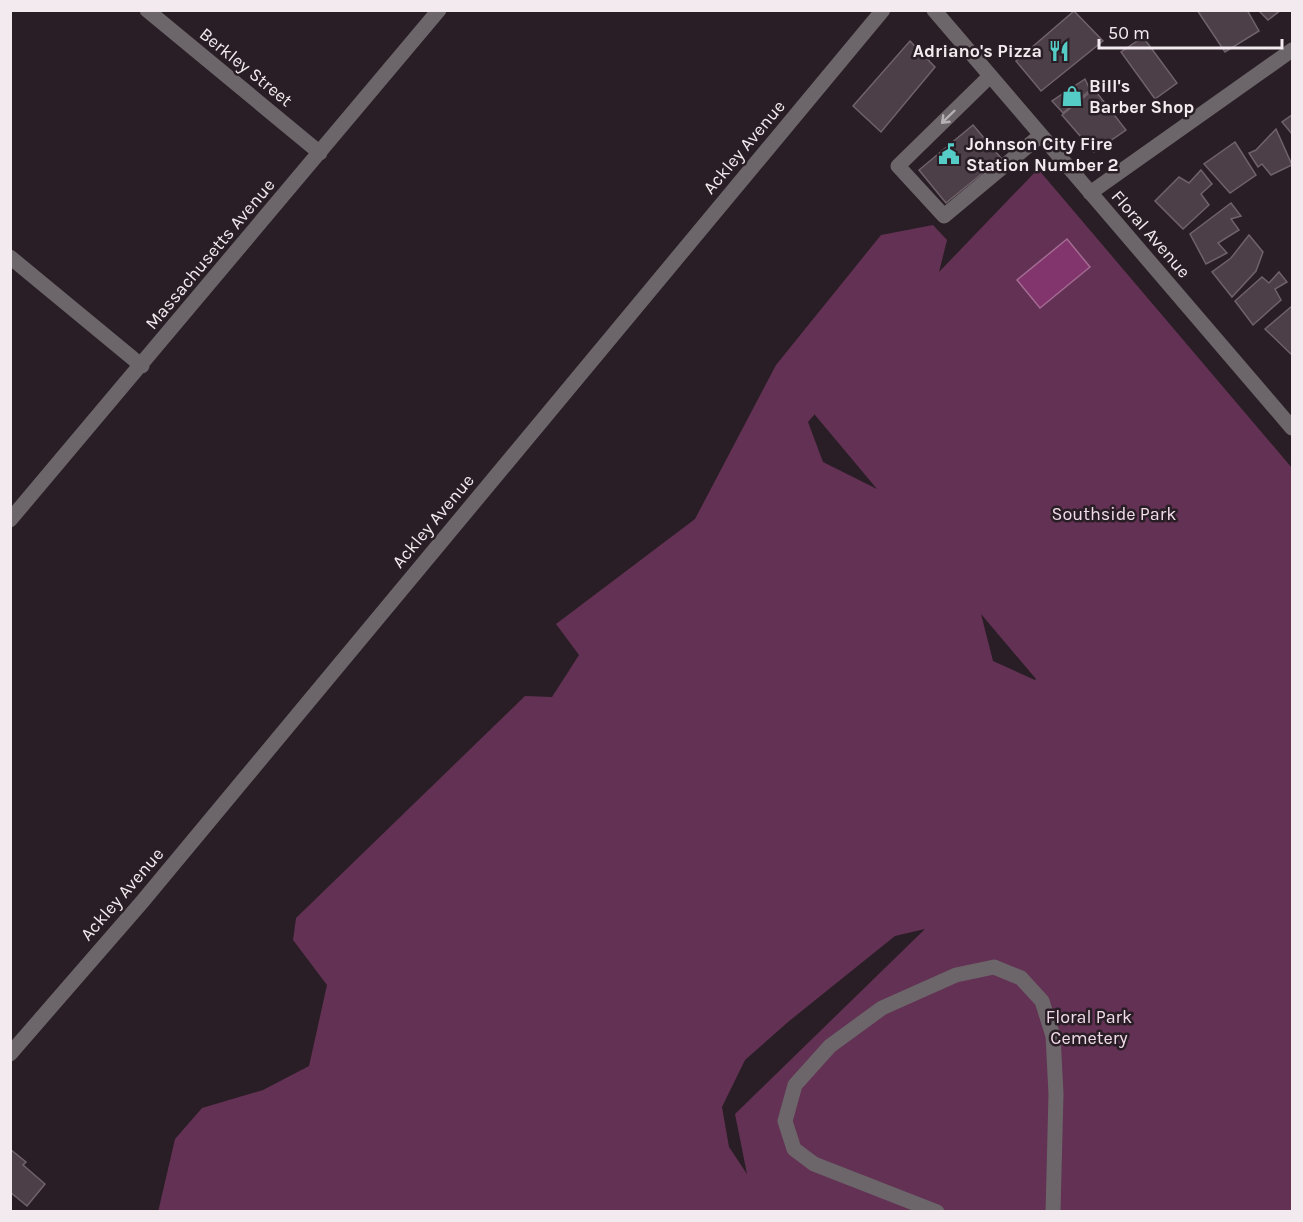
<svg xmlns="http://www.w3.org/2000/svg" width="1303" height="1222" font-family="Karla,sans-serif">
  <rect width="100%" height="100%" fill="#291e25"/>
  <path fill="#623153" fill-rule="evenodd" d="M1038 169 1292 468V1211L158 1212 175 1139 202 1108 263 1090 309 1066 327 985 293 940 296 918 525 696 552 697 579 655 556 624 695 519 776 365 881 235 933 225 947 240 939 272ZM815 414V415L877 489 823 462 808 422ZM981 614 1036 679 1035 680 993 661ZM925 929 735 1114 747 1174 729 1147 722 1107 745 1060 788 1022 895 936Z"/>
  <path fill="#82356c" stroke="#a46b93" stroke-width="1.5" d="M1067 239 1090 267 1040 308 1017 280Z"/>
  <path fill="#4c3f47" stroke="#70626b" stroke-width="1.5" d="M1197 10H1247L1259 31 1225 52Z
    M1258 10H1281L1268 20Z
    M1074 11 1103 41 1041 91 1016 61Z
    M1143 37 1177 83 1155 99 1121 52Z
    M910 41 935 67 881 132 853 106Z
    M1085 79 1090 90 1063 113 1052 101Z
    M1094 89 1126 130 1094 152 1062 115Z
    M1292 115V134L1282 122Z
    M973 125 1001 158 946 203 919 170Z
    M1276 129 1292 165 1271 175 1262 164 1258 167 1249 153 1256 150Z
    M1235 142 1256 175 1230 193 1204 164Z
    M1201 170 1212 184 1201 194 1209 205 1183 229 1155 201 1179 177 1189 183Z
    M1231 203 1241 216 1231 219 1239 230 1218 243 1227 253 1206 264 1190 234Z
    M1249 235 1263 252 1256 271 1232 297 1212 272 1231 258Z
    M1279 272 1287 282 1275 289 1281 300 1253 325 1235 301 1262 277 1269 283Z
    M1292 306V355L1265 329Z
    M10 1149 26 1162 23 1165 45 1184 27 1206 10 1192Z"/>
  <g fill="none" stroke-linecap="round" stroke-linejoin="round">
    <path stroke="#6c666a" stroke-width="15" d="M147 10 320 153
      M934 10 1292 428
      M990 76 898 166 944 216 1041 135
      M1090 193 1292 50
      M10 257 142 366
      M10 520 439 10
      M10 1054 142 902 883 10
      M937 1212 814 1164 794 1149 785 1121 795 1085 830 1046 882 1008 956 975 994 967 1021 978 1042 1001 1053 1036 1056 1094 1053 1212"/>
  </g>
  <defs><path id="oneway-shaft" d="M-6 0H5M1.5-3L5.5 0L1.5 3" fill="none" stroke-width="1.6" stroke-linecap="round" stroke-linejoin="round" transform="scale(1.5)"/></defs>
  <use stroke="#b6afb3" href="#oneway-shaft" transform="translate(948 117) rotate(136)"/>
  <defs>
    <symbol id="restaurant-bare" viewBox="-9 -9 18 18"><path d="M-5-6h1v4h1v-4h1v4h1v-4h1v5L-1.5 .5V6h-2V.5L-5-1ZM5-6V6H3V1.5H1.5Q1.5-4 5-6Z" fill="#55cdc6" stroke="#291e25" stroke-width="2.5" paint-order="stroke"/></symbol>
    <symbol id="shop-bare" viewBox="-9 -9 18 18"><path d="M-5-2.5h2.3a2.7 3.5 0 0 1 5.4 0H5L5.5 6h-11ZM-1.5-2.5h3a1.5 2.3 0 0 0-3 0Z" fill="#55cdc6" stroke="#291e25" stroke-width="2.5" paint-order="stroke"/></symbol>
    <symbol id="civic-bare" viewBox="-9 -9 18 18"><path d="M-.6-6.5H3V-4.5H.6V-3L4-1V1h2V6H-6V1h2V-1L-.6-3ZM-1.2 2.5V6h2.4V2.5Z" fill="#55cdc6" stroke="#291e25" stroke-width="2.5" paint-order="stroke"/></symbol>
  </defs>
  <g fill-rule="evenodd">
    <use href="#restaurant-bare" x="1044" y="36" width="30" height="30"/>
    <use href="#shop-bare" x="1057" y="81" width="30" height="30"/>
    <use href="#civic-bare" x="934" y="139" width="30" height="30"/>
  </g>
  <g text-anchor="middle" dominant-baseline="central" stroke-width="5" stroke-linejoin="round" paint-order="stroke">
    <g font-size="18" font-weight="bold" fill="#f2eaef" stroke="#291e25" text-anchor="start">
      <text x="1042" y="51" text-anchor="end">Adriano's Pizza</text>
      <text x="1089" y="86">Bill's<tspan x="1089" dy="21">Barber Shop</tspan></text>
      <text x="966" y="144">Johnson City Fire<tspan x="966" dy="21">Station Number 2</tspan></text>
    </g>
    <g font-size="18" fill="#f2eaef" stroke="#291e25">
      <text transform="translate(246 67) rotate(39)">Berkley Street</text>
      <text transform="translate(744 147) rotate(-50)">Ackley Avenue</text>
      <text transform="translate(1151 234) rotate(49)">Floral Avenue</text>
      <text transform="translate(210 254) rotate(-50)">Massachusetts Avenue</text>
      <text transform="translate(433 521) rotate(-50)">Ackley Avenue</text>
      <text transform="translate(122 894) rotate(-49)">Ackley Avenue</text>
    </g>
    <g font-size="18" fill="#f2dcea" stroke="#291e25">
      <text x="1114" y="514">Southside Park</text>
      <text x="1089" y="1017">Floral Park<tspan x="1089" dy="21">Cemetery</tspan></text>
    </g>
  </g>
  <rect width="1303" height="1222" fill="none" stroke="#f2eaef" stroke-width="24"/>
  <path d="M1099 39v9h183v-9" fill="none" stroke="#f2eaef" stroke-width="3"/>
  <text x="1108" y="39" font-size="18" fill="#f2eaef" stroke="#291e25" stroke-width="4.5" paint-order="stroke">50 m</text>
</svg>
